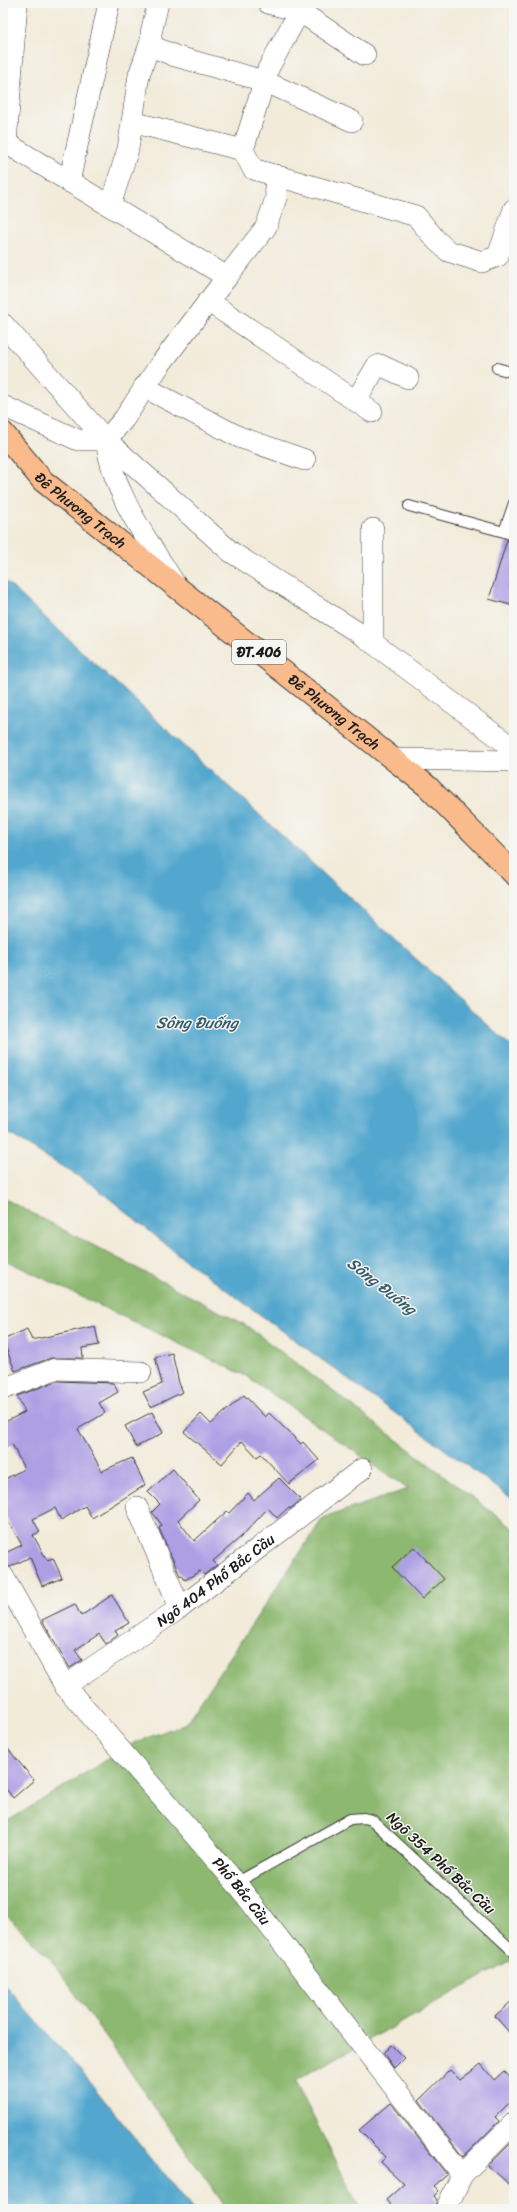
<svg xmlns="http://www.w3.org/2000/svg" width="517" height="2212" font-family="Sriracha,sans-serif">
  <rect width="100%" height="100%" fill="#f6f6f2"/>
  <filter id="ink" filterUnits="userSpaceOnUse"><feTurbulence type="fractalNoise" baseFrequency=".025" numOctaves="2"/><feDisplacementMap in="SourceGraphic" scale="8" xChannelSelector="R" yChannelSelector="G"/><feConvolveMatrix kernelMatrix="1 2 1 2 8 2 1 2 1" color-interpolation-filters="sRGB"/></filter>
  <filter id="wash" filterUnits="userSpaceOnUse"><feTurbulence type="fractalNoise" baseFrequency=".012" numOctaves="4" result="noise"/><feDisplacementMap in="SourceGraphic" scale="16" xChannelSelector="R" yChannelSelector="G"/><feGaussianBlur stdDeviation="0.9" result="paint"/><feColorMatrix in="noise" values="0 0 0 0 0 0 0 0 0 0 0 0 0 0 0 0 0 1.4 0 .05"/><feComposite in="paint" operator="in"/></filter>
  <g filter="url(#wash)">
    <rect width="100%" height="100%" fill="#f2ebda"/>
    <path fill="#8cb870" stroke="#546a46" d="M3 1198 247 1326 514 1529V1959L295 2081 360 2209H227L52 1961 3 1912V1824L134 1743 186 1723 323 1518 408 1489 248 1377 3 1259Z"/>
    <path fill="#52a7ce" stroke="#376275" d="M3 579 514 1049V1500L184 1259 94 1186 3 1130Z
      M3 1983 84 2075 192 2209H3Z"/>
    <g id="blocks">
      <path fill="#ad9fe4" d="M507 540 514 541V606L489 599Z
        M95 1326 99 1345 82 1348 83 1358H51L15 1371 3 1340 27 1329 32 1340Z
        M172 1353 179 1383 183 1392 151 1407 143 1392 162 1384 155 1357Z
        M57 1381 113 1383 118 1392 99 1403 105 1413 78 1429 102 1471 132 1458 145 1485 92 1518 85 1506 61 1520 55 1508 33 1519 40 1532 33 1535 47 1560 53 1558 62 1578 42 1586 30 1557 10 1567 3 1564V1554L22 1545 3 1513V1480L24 1469 12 1444 3 1449V1423L25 1412 17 1396Z
        M244 1395 265 1417 269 1413 301 1444 303 1442 319 1460 289 1484 261 1454 257 1457 242 1441 222 1464 184 1432 201 1414 211 1424Z
        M152 1412 163 1433 136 1447 125 1426Z
        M173 1469 199 1500 178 1520 194 1541 227 1511 229 1513 248 1493 254 1500 279 1478 301 1500 290 1509 289 1507 277 1518 268 1508 242 1536 213 1561 217 1565 204 1575 200 1571 185 1580 182 1575 180 1576 159 1528 162 1525 152 1512 160 1504 148 1492Z
        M414 1547 444 1579 422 1599 392 1567Z
        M112 1595 129 1623 115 1631 118 1635 106 1644 99 1634 75 1650 82 1660 70 1668 42 1620 75 1604 81 1616Z
        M3 1743 34 1780 13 1798 3 1785Z
        M514 1999V2038L495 2016Z
        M391 2045 404 2058 394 2068 383 2053Z
        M481 2064 494 2080 504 2071 514 2082V2098L495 2117 499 2121 463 2157 419 2100 450 2070 460 2080Z
        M391 2103 447 2175 434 2186 439 2191 434 2196 437 2200 434 2209H394L386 2200 404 2184 381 2162 386 2157 359 2130Z
        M514 2140V2188L488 2166Z"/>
    </g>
  </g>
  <g filter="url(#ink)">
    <use href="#blocks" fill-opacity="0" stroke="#3c3b38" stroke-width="1"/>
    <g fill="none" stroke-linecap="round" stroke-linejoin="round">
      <defs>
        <path id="service" d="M497 368 514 373
          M409 506 504 532 514 503
          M504 532 514 535
          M236 1883 350 1819 364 1818 372 1820 514 1952"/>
        <g id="minor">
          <path d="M158 3 151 33V41L156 48 175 56 264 81 352 121"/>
          <path d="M268 3 299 11 365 55"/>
          <path d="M132 122 243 150 253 169 416 216 436 240 448 251 482 262 498 256 514 209"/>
          <path d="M243 150 268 69 304 3"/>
          <path d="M69 182 109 3"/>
          <path d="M110 206 128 149 139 75 151 41"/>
          <path d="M227 277 266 227 276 198 275 175"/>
          <path d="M208 301 372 412"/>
          <path d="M3 324 106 440 231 552 365 637 514 749"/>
          <path d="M144 387 239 437 305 460"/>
          <path d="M356 401 376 367 380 365 408 378"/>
          <path d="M3 406 78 440H106L124 419 159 366 227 277 6 143 17 3"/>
          <path d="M106 440C113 494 146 538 175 584"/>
          <path d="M373 529V643"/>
          <path d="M394 759 514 761"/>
          <path d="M3 1389 55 1369 141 1372"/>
          <path d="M137 1507 180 1608"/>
          <path id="s1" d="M3 1576 65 1686 236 1883 462 2175 446 2209"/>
          <path id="s2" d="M65 1686 180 1608 362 1469"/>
          <path d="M462 2175 514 2123"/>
        </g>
        <g id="primary">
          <path id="s3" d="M3 433 43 481 427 786 514 874"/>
        </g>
      </defs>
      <use href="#service" stroke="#3c3b38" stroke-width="12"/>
      <use href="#minor" stroke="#3c3b38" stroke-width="22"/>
      <use href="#primary" stroke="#3c3b38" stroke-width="24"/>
      <use href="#service" stroke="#fff" stroke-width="10"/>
      <use href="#minor" stroke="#fff" stroke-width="21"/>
      <use href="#primary" stroke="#fabb8c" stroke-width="22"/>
    </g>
  </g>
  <g text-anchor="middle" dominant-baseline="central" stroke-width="3" stroke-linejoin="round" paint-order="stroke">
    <rect fill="#f6f6f2" stroke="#5d5d5c" stroke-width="1" x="232" y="640" width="54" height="24" rx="3"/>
    <g font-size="14" font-weight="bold" fill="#1c1c1c">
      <text x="259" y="652">ĐT.406</text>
    </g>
    <g font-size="15" fill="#1c1c1c" stroke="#f6f6f2">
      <text stroke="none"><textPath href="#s3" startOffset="110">Đê Phương Trạch</textPath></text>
      <text stroke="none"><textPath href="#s3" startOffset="434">Đê Phương Trạch</textPath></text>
      <text stroke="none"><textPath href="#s2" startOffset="184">Ngõ 404 Phố Bắc Cầu</textPath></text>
      <text transform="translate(441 1863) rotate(43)">Ngõ 354 Phố Bắc Cầu</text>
      <text stroke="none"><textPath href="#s1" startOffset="397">Phố Bắc Cầu</textPath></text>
    </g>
    <g font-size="16" font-style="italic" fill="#345b6c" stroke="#f6f6f2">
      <text x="197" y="1022">Sông Đuống</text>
      <text transform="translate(382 1286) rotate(38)">Sông Đuống</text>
    </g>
  </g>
  <rect width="517" height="2212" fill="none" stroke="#f6f6f2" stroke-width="16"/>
</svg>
